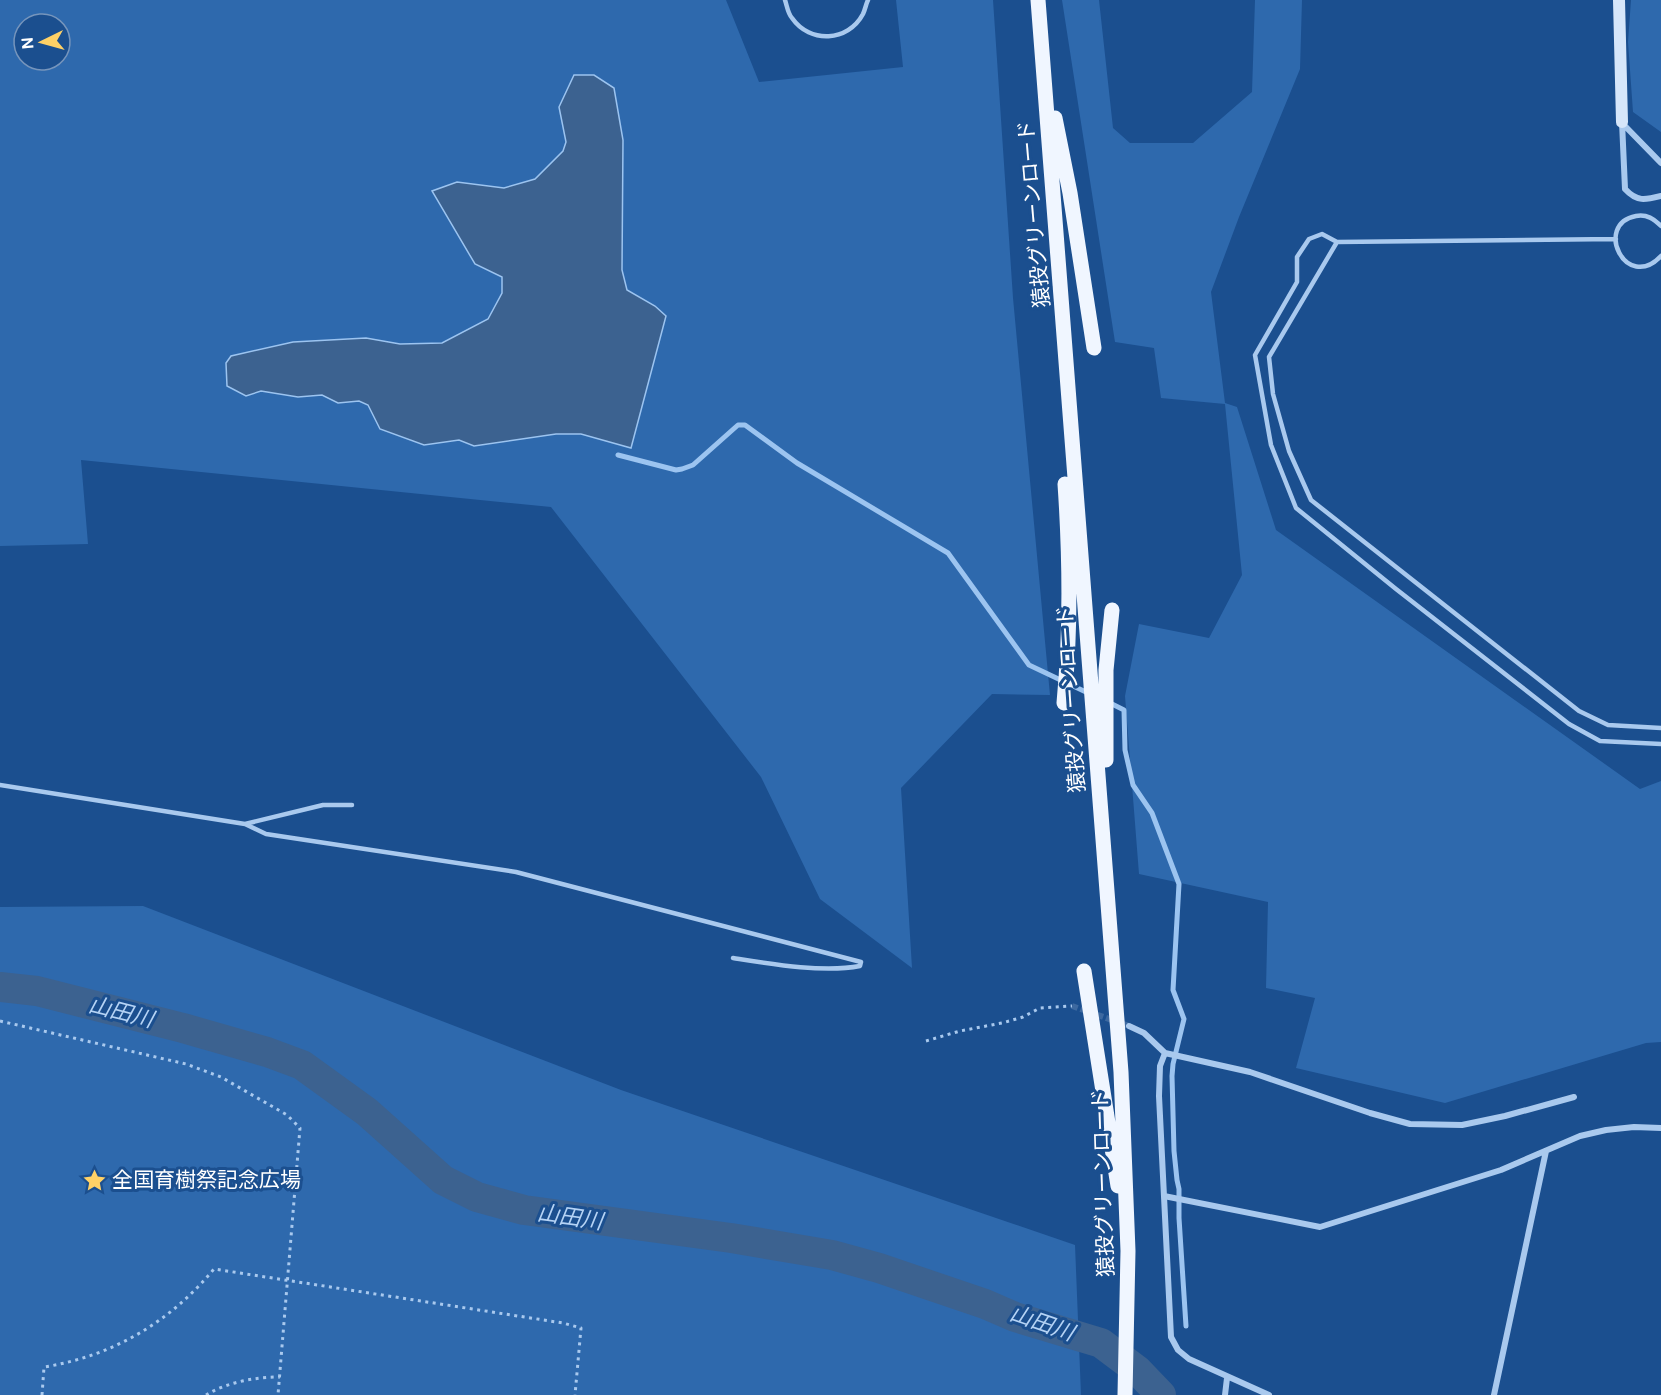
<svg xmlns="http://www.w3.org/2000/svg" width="1661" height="1395" font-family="'DM Sans','Noto Sans JP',sans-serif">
  <rect width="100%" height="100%" fill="#1b4f8f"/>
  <path fill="#2e69ad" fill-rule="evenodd" d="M0 0H726L759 82 903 67 896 0H993L1013 298 1050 695 992 694 901 788 912 968 820 899 761 777 551 507 81 460 88 544 0 546ZM24 24H60V60H24Z
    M1062 0H1099L1113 128 1130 143H1193L1252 92 1255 0H1302L1300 69 1239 217 1211 292 1225 403 1237 407 1276 530 1640 789 1661 781V1042L1646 1043 1445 1103 1296 1068 1315 998 1266 988 1268 902 1139 874 1125 696 1139 624 1209 638 1242 575 1225 404 1161 398 1154 348 1115 342Z
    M1631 0H1661V132L1633 112 1628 42Z
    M143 906 621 1090 1075 1245 1081 1395H0V907Z"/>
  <path fill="#3c6290" stroke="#9cc4f0" stroke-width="1.5" d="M574 75H594L614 88 623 140 622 270 627 290 655 306 666 316 631 448 581 434H556L474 446 459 440 424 445 380 429 368 405 359 401 338 403 322 395 298 397 261 391 246 396 227 386 226 363 231 356 293 342 366 338 400 344 442 343 488 319 502 293V277L475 264 432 191 457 182 504 188 535 179 563 151 566 142 559 107Z"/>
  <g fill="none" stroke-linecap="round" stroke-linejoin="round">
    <path stroke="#9cc4f0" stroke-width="5" d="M618 455 676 470 682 469 693 465 738 425H745L797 463 948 553 1029 665 1088 693
      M1108 702 1124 710 1125 750 1133 785 1152 813 1179 884 1173 990 1184 1019 1173 1064 1172 1076 1174 1151 1177 1180 1179 1189V1218L1186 1326"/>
    <path stroke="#3c6290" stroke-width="30" d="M0 987 37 991 183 1028 267 1052 302 1065 367 1112 443 1180 477 1197 524 1210 731 1238 832 1255 879 1268 985 1304 1015 1317 1101 1343 1137 1370 1161 1395"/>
    <path stroke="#3d69a0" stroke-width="6" stroke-dasharray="6 3" stroke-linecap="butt" d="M1072 1006 1129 1026"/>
    <path stroke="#a9c9ee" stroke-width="3" stroke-dasharray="3 4.5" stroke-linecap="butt" d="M0 1021 186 1064 221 1077 287 1115 300 1128 278 1395
      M926 1041 960 1031 1002 1023 1023 1017 1040 1008 1072 1006
      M42 1395 44 1367C113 1356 170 1322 214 1269L563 1323 581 1328 575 1395
      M206 1395C227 1382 256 1377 280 1377"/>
    <path stroke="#a9c9ee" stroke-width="4.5" d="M785 0C787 6 788 14 792 18 810 44 848 42 863 14 865 10 866 4 868 0
      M1661 226C1654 219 1647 214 1636 216 1593 224 1626 293 1661 256
      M1616 239 1337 242 1322 234 1309 239 1297 257V282L1255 355 1271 445 1296 508 1396 589 1569 724 1600 741 1661 744
      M1337 242 1269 357 1273 394 1289 451 1311 500 1579 711 1608 725 1661 728
      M0 785 245 824 266 834 516 872 861 962 860 966C823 973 771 964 733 958
      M245 824 323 805H352"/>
    <path stroke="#a9c9ee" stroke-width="6" d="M1622 122 1625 189C1637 202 1645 200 1661 196
      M1622 123 1661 163
      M1129 1026 1144 1033 1165 1053 1250 1072 1370 1113 1410 1124 1462 1125 1505 1116 1574 1097
      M1165 1053 1160 1066 1159 1096 1171 1337 1178 1350 1189 1359 1269 1395
      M1164 1196 1320 1227 1501 1170 1580 1136 1606 1130 1634 1127 1661 1128
      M1225 1395 1227 1378
      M1494 1395 1546 1151"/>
    <path stroke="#d6e6fa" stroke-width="12" d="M1619 0 1622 122"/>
    <path stroke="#f0f6ff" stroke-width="15" d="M1038 0 1121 1072 1128 1251 1125 1395
      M1055 118 1070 193 1094 348
      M1064 703C1071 630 1070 557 1065 484
      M1106 760V670L1112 610
      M1084 971 1118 1186"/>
  </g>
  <defs>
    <symbol id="sight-bare" viewBox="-9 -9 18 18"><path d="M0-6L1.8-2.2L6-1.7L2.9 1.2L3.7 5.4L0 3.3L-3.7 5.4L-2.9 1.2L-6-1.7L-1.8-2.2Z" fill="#ffd166" stroke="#1b4f8f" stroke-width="2.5" paint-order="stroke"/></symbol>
  </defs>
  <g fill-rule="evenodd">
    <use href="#sight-bare" x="78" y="1164" width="33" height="33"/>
  </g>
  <g text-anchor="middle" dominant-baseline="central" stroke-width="6" stroke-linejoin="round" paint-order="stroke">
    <g font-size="21" fill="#fff" stroke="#1b4f8f">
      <text transform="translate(1034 214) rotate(-95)">猿投グリーンロード</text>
      <text transform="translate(1071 699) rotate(-94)">猿投グリーンロード</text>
      <text transform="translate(1103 1183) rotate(-92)">猿投グリーンロード</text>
    </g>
    <g font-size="21" fill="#fff" stroke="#1b4f8f" text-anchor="start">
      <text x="112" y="1180">全国育樹祭記念広場</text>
    </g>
    <g font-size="22" font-style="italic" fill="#b5d3f5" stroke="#1b4f8f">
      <text transform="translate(121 1012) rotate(14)">山田川</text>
      <text transform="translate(570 1217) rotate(8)">山田川</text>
      <text transform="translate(1042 1323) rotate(19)">山田川</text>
    </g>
  </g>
  <g transform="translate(42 42) rotate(265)"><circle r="28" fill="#1b4f8f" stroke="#7695bc" stroke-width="1.5"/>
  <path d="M0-4.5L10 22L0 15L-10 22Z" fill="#ffd166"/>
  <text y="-9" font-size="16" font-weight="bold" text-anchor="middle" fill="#ffffff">N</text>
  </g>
</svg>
